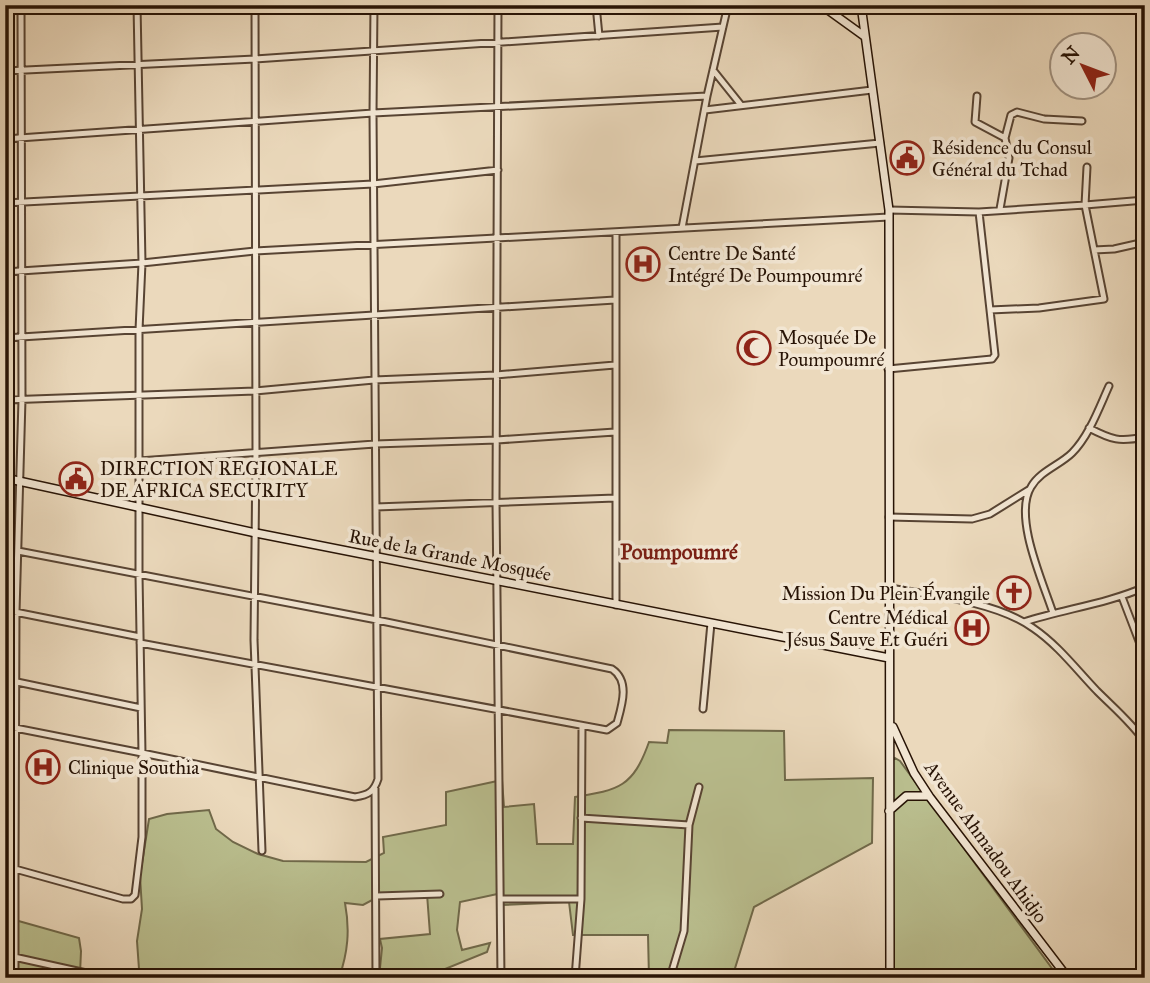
<svg xmlns="http://www.w3.org/2000/svg" width="1150" height="983" font-family="'IM FELL Great Primer',serif">
  <rect width="100%" height="100%" fill="#ebd9bc"/>
  <filter id="stains"><feTurbulence type="fractalNoise" baseFrequency=".00286" numOctaves="4"/><feColorMatrix values="0 0 0 0 .2 0 0 0 0 .09 0 0 0 0 .02 0 0 0 .5 -.17"/></filter>
  <radialGradient id="worn" r=".72"><stop offset=".6" stop-color="#630" stop-opacity="0"/><stop offset="1" stop-color="#630" stop-opacity=".3"/></radialGradient>
  <path fill="#babf8f" stroke="#70694a" stroke-width="2" d="M669 730 784 731 785 780 873 778 872 843 754 907 732 978H649L648 935H573L569 902 503 905 502 893 460 902 457 930 462 950 490 943 487 952 423 978H379L382 948 380 939 430 934 427 894 374 899 363 905 345 903C350 930 348 952 339 978H136L139 969 137 941 142 909 140 876 149 819 167 814 209 810 216 829 233 842 258 854 283 861 366 862 384 853 383 837 446 825V792L502 780 504 807 534 804 537 844H573L575 797C619 790 633 787 649 742L667 743Z
    M895 758 900 761 1059 978H894L891 762Z
    M15 920 79 938 81 951 80 974 85 978H15Z"/>
  <g fill="none" stroke-linecap="round" stroke-linejoin="round">
    <defs>
      <path id="street" d="M137 5 142 263 139 330V575L142 753 355 797C368 795 374 792 378 779L373 113 374 5
        M255 5 256 453 254 640 262 851
        M498 5 496 501 501 978
        M596 5 599 36
        M5 6 24 5
        M713 70 741 105
        M5 71 255 59 723 27
        M977 96 975 122 1005 138
        M705 110 872 90
        M5 139 373 113 707 96
        M695 161 880 143
        M5 203 373 184 498 170
        M1000 209 1009 158 1005 138 1011 115 1017 112 1044 119 1082 121
        M889 210 979 212 1085 205 1087 167
        M979 212 990 310 1039 308 1104 299 1085 205 1145 200
        M682 228 707 96 728 5
        M1094 250 1114 249 1145 242
        M5 272 142 263 255 251 889 217
        M5 338 615 300
        M888 369 992 359 995 355 990 310
        M5 400 255 391 374 380 496 375 615 365
        M1089 428C1112 440 1119 442 1145 437
        M139 461 375 444 497 440 615 432
        M376 507 615 498
        M889 517 972 519 990 514 1030 489
        M18 551 377 620 612 669C630 681 622 705 617 723L607 730 140 643
        M889 588C932 595 997 602 1033 628 1058 645 1076 669 1097 691 1114 708 1131 722 1145 742
        M1122 597 1145 657
        M616 605V232
        M5 610 140 637
        M1053 613C1043 582 1013 517 1031 487 1040 471 1060 465 1072 453 1089 436 1099 408 1109 386
        M1024 622C1064 609 1106 604 1145 587
        M17 682 141 708
        M703 709 711 623
        M5 726 142 753V837L135 895 131 899H123L15 869V978
        M375 788 376 978
        M581 818 689 825
        M5 867 15 869 16 612 22 399 21 5
        M377 896 440 894
        M502 899H581
        M5 955 109 978
        M575 978 581 899 582 727
        M670 978 684 931 689 825 699 787"/>
      <path id="secondary" d="M821 5 864 36
        M861 5 889 210 890 978
        M5 478 256 533 889 658
        M893 727 914 773 929 796 1068 978
        M889 811 906 796H929"/>
    </defs>
    <use href="#street" stroke="#584433" stroke-width="9"/>
    <use href="#secondary" stroke="#271305" stroke-width="10"/>
    <use href="#street" stroke="#f2e6d3" stroke-width="5"/>
    <use href="#secondary" stroke="#f2e6d3" stroke-width="7"/>
  </g>
  <defs>
    <symbol id="civic-ring" viewBox="-11 -11 22 22"><circle r="9.5" fill="#f2e6d3" stroke="#8f2418" stroke-width="1.5"/><path d="M-.6-6.5H3V-4.5H.6V-3L4-1V1h2V6H-6V1h2V-1L-.6-3ZM-1.2 2.5V6h2.4V2.5Z" fill="#8f2418"/></symbol>
    <symbol id="hospital-ring" viewBox="-11 -11 22 22"><circle r="9.5" fill="#f2e6d3" stroke="#8f2418" stroke-width="1.5"/><path d="M-5-5h3v3.5h4V-5h3V5h-3V1.5h-4V5h-3Z" fill="#8f2418"/></symbol>
    <symbol id="mosque-ring" viewBox="-11 -11 22 22"><circle r="9.5" fill="#f2e6d3" stroke="#8f2418" stroke-width="1.5"/><path d="M3.5-4.9A6 6 0 1 0 3.5 4.9A5 5 0 1 1 3.5-4.9Z" fill="#8f2418"/></symbol>
    <symbol id="church-ring" viewBox="-11 -11 22 22"><circle r="9.5" fill="#f2e6d3" stroke="#8f2418" stroke-width="1.5"/><path d="M-1.2-6h2.4v3.5h3.3v2.4h-3.3V6h-2.4V-.1h-3.3v-2.4h3.3Z" fill="#8f2418"/></symbol>
  </defs>
  <g fill-rule="evenodd">
    <use href="#civic-ring" x="888" y="139" width="38" height="38"/>
    <use href="#hospital-ring" x="624" y="245" width="38" height="38"/>
    <use href="#mosque-ring" x="735" y="329" width="38" height="38"/>
    <use href="#civic-ring" x="57" y="460" width="38" height="38"/>
    <use href="#church-ring" x="995" y="574" width="38" height="38"/>
    <use href="#hospital-ring" x="953" y="609" width="38" height="38"/>
    <use href="#hospital-ring" x="24" y="748" width="38" height="38"/>
  </g>
  <g text-anchor="middle" dominant-baseline="central" stroke-width="7" stroke-linejoin="round" paint-order="stroke">
    <g font-size="19" fill="#271305" stroke="#f2e6d3" text-anchor="start">
      <text x="932" y="147">Résidence du Consul<tspan x="932" dy="22">Général du Tchad</tspan></text>
      <text x="668" y="253">Centre De Santé<tspan x="668" dy="22">Intégré De Poumpoumré</tspan></text>
      <text x="778" y="337">Mosquée De<tspan x="778" dy="22">Poumpoumré</tspan></text>
      <text x="100" y="468">DIRECTION REGIONALE<tspan x="100" dy="22">DE AFRICA SECURITY</tspan></text>
      <text x="990" y="593" text-anchor="end">Mission Du Plein Évangile</text>
      <text x="948" y="617" text-anchor="end">Centre Médical<tspan x="948" dy="22">Jésus Sauve Et Guéri</tspan></text>
      <text x="68" y="767">Clinique Southia</text>
    </g>
    <g font-size="19" fill="#271305" stroke="#f2e6d3">
      <text transform="translate(450 555) rotate(11)">Rue de la Grande Mosquée</text>
      <text transform="translate(986 842) rotate(54)">Avenue Ahmadou Ahidjo</text>
    </g>
    <g font-size="21" font-weight="bold" fill="#7a1f14" stroke="#f2e6d3">
      <text x="679" y="552">Poumpoumré</text>
    </g>
  </g>
  <rect width="1150" height="983" fill="none" stroke="#ebd9bc" stroke-width="28"/>
  <rect x="7" y="7" width="1136" height="969" fill="none" stroke="#271305" stroke-width="3.5"/>
  <rect x="14" y="14" width="1122" height="955" fill="none" stroke="#271305" stroke-width="2"/>
  <g transform="translate(1083 66) rotate(312)"><circle r="33" fill="#f2e6d3" stroke="#a19281" stroke-width="2"/>
  <path d="M0-5L12 26L0 18L-12 26Z" fill="#8f2418"/>
  <text y="-10" font-size="19" font-weight="bold" text-anchor="middle" fill="#271305">N</text>
  </g>
  <rect width="100%" height="100%" filter="url(#stains)"/>
  <rect width="100%" height="100%" fill="url(#worn)"/>
</svg>
